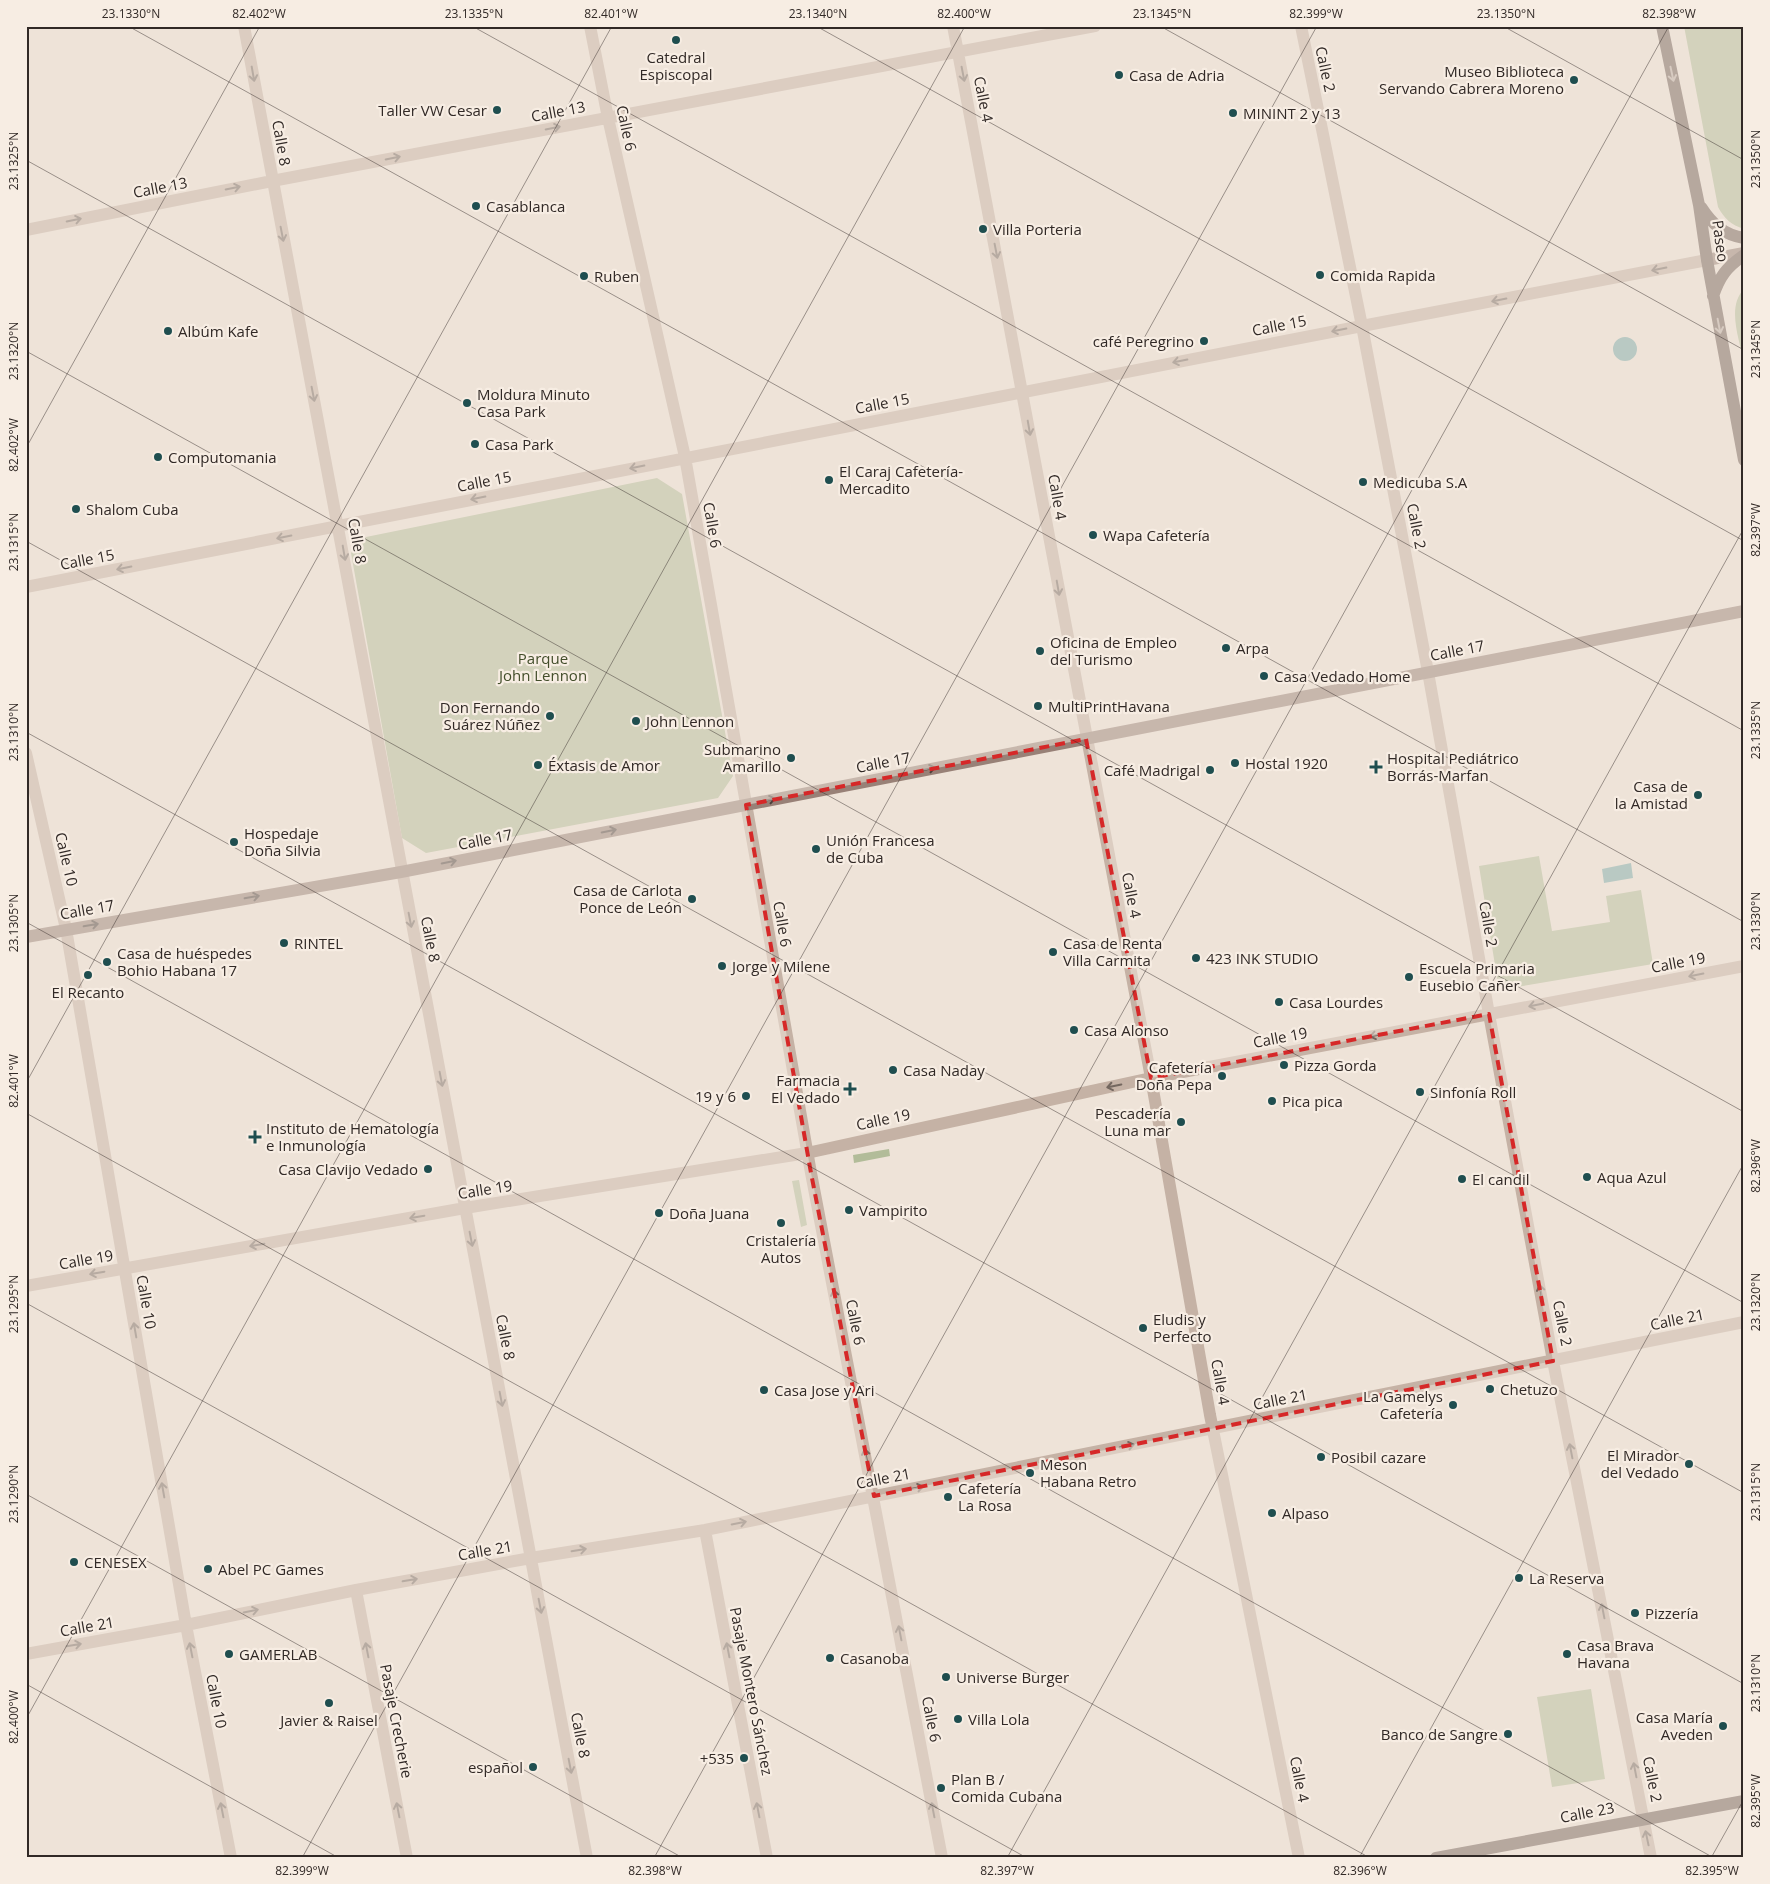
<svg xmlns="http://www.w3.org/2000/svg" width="1770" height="1884" font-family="'Open Sans',sans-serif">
  <rect width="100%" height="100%" fill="#eee3d8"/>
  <path fill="#b2bc99" d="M1684 26H1744V229C1731 225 1724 218 1718 207Z
    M1744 289V363C1740 341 1726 307 1744 289Z
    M657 478 682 494 733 776 718 798 426 853 402 838 351 553 366 537Z
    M1539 856 1552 931 1610 922 1606 896 1641 890 1653 964 1499 990 1479 866Z
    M889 1149 890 1156 854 1163 853 1155Z
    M799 1180 807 1225 801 1227 792 1181Z
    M1591 1689 1605 1779 1552 1787 1537 1697Z"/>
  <path fill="#79a9a9" d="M1613 349a12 12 0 1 1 24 0a12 12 0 1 1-24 0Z
    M1631 863 1633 878 1604 883 1602 869Z"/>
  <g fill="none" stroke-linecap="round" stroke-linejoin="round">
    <path stroke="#c5b2a5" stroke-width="12" d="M244 26 587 1858
      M590 26 608 118 685 457 811 1173 942 1858
      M953 26 1151 1078 1210 1415 1299 1858
      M1301 26 1362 326 1428 672 1489 1014 1553 1361 1651 1858
      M26 230 272 181 1095 26
      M26 587 1362 326 1707 260
      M26 753 66 929 186 1625 231 1858
      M26 1286 465 1208 807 1153 1151 1078 1744 966
      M705 1530 767 1858
      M356 1590 407 1858
      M26 1654 186 1625 356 1590 531 1558 705 1530 1744 1322"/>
    <path stroke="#988177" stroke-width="12" d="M1707 260 1744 253
      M26 937 401 872 1744 611"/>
    <path stroke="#725f58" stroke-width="12" d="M1662 26 1699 205 1707 260 1744 460
      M1701 207C1712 224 1724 235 1744 238
      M1713 296C1720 276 1726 268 1744 255
      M1436 1858 1744 1801"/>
  </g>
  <defs><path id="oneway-shaft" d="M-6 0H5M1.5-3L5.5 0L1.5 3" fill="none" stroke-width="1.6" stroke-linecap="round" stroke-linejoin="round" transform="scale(1.25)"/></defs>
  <g stroke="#74675f">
    <use href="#oneway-shaft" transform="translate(253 74) rotate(80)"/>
    <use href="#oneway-shaft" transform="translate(963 74) rotate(79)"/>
    <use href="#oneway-shaft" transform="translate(553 128) rotate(-11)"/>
    <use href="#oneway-shaft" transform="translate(393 158) rotate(-11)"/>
    <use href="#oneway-shaft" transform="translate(233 188) rotate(-11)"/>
    <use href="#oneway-shaft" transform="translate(74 220) rotate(-11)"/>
    <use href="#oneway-shaft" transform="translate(282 234) rotate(79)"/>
    <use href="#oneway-shaft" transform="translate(996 251) rotate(79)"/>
    <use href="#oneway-shaft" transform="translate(1659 269) rotate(169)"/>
    <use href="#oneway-shaft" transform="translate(1499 300) rotate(169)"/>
    <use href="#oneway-shaft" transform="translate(1339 330) rotate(169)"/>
    <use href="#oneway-shaft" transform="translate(1180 361) rotate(169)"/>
    <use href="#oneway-shaft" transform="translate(313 394) rotate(79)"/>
    <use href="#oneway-shaft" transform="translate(1029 428) rotate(80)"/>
    <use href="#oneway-shaft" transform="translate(637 467) rotate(169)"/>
    <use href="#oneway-shaft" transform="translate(478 498) rotate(169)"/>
    <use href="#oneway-shaft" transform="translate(284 537) rotate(169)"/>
    <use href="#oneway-shaft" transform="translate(344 553) rotate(80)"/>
    <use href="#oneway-shaft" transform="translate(124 568) rotate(169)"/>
    <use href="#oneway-shaft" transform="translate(1058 588) rotate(80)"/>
    <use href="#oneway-shaft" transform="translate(410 920) rotate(79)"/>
    <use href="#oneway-shaft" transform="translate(1696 975) rotate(169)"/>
    <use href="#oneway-shaft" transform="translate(1536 1005) rotate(169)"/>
    <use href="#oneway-shaft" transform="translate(1377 1035) rotate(169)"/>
    <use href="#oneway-shaft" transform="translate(441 1079) rotate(79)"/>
    <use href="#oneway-shaft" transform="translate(1114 1086) rotate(168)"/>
    <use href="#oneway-shaft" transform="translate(417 1217) rotate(170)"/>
    <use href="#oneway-shaft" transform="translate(471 1239) rotate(79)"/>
    <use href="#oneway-shaft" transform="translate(257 1245) rotate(170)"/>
    <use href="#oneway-shaft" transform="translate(97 1273) rotate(170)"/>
    <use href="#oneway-shaft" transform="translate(1541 1292) rotate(-101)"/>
    <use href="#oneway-shaft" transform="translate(835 1297) rotate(-101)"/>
    <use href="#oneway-shaft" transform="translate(135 1330) rotate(-100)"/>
    <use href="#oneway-shaft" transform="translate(501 1399) rotate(79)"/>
    <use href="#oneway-shaft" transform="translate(1127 1446) rotate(-11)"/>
    <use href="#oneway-shaft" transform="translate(1571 1451) rotate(-101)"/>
    <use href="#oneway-shaft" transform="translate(866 1456) rotate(-101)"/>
    <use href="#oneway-shaft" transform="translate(916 1488) rotate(-11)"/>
    <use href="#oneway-shaft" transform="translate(163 1490) rotate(-100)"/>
    <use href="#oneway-shaft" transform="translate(739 1523) rotate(-11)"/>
    <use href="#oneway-shaft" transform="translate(579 1550) rotate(-9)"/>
    <use href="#oneway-shaft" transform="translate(410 1580) rotate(-10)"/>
    <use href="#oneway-shaft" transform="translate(540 1606) rotate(79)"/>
    <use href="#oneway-shaft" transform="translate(251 1611) rotate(-11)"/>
    <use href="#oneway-shaft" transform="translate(1603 1611) rotate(-101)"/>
    <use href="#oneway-shaft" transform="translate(900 1633) rotate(-101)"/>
    <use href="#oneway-shaft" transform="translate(74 1645) rotate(-10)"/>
    <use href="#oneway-shaft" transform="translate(191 1650) rotate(-101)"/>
    <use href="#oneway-shaft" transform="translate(367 1650) rotate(-101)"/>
    <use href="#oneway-shaft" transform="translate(728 1650) rotate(-101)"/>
    <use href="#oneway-shaft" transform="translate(570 1766) rotate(79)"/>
    <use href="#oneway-shaft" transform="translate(1635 1770) rotate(-101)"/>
    <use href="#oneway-shaft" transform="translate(222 1810) rotate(-101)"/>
    <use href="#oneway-shaft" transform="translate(398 1810) rotate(-101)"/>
    <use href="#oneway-shaft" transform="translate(758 1810) rotate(-101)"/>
    <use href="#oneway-shaft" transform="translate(933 1810) rotate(-101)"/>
    <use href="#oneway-shaft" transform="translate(1647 1838) rotate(-102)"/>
  </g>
  <g stroke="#bbada4">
    <use href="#oneway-shaft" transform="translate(1672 74) rotate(78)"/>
    <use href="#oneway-shaft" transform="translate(1719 326) rotate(79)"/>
  </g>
  <g stroke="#4b3f3a">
    <use href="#oneway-shaft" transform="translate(928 769) rotate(-11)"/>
    <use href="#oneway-shaft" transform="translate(768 800) rotate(-11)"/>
    <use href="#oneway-shaft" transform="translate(609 831) rotate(-11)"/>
    <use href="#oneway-shaft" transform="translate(449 862) rotate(-11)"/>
    <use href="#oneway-shaft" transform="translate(252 897) rotate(-10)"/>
    <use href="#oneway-shaft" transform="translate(91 925) rotate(-10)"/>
  </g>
  <path d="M0 0H1770V1884H0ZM1086 739 1151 1078 1489 1014 1553 1361 874 1496 811 1173 746 805Z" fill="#eee3d8" fill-opacity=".55" fill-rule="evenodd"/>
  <path fill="none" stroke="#d62828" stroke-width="4" stroke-dasharray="10 6" stroke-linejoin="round" d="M1086 739 1151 1078 1489 1014 1553 1361 874 1496 811 1173 746 805Z"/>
  <path fill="none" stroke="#312926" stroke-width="1" stroke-opacity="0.45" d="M128 26 1744 922M472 26 1744 731M816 26 1744 541M1160 26 1744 350M1503 26 1744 160M26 160 1744 1112M26 351 1744 1303M26 448 260 26M26 541 1744 1493M26 732 1744 1684M26 922 1714 1858M26 1083 612 26M26 1113 1370 1858M26 1303 1027 1858M26 1494 683 1858M26 1684 339 1858M26 1719 965 26M302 1858 1317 26M654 1858 1669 26M1007 1858 1744 528M1359 1858 1744 1163M1711 1858 1744 1799"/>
  <g fill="#1f4e4f" stroke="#f7ede3" stroke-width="2">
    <circle cx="676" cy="40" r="5"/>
    <circle cx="1119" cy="75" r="5"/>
    <circle cx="1574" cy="80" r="5"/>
    <circle cx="497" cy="110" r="5"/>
    <circle cx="1233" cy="113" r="5"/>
    <circle cx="476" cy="206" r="5"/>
    <circle cx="983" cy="229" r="5"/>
    <circle cx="1320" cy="275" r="5"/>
    <circle cx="584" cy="276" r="5"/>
    <circle cx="168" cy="331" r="5"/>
    <circle cx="1204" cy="341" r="5"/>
    <circle cx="467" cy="403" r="5"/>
    <circle cx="475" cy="444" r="5"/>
    <circle cx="158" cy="457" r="5"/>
    <circle cx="829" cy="480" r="5"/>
    <circle cx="1363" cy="482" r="5"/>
    <circle cx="76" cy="509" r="5"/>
    <circle cx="1093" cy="535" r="5"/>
    <circle cx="1226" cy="648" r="5"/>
    <circle cx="1040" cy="651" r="5"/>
    <circle cx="1264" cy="676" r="5"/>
    <circle cx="1038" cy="706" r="5"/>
    <circle cx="550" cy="716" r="5"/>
    <circle cx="636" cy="721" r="5"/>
    <circle cx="791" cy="758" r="5"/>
    <circle cx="1235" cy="763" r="5"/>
    <circle cx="538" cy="765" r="5"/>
    <path d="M1373.5 759.5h5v5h5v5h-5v5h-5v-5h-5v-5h5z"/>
    <circle cx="1210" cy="770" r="5"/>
    <circle cx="1698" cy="795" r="5"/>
    <circle cx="234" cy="842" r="5"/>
    <circle cx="816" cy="849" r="5"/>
    <circle cx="692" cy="899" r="5"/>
    <circle cx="284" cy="943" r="5"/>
    <circle cx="1053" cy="952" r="5"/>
    <circle cx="1196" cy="958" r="5"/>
    <circle cx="107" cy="962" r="5"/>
    <circle cx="722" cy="966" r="5"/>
    <circle cx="88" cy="975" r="5"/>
    <circle cx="1409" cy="977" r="5"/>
    <circle cx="1279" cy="1002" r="5"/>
    <circle cx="1074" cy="1030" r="5"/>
    <circle cx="1284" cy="1065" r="5"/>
    <circle cx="893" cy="1070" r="5"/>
    <circle cx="1222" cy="1076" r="5"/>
    <path d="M847.5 1081.5h5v5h5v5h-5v5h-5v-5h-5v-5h5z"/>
    <circle cx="1420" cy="1092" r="5"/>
    <circle cx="746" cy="1096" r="5"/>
    <circle cx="1272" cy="1101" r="5"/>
    <circle cx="1181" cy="1122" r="5"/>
    <path d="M252.5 1129.5h5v5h5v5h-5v5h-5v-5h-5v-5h5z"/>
    <circle cx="428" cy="1169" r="5"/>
    <circle cx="1587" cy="1177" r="5"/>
    <circle cx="1462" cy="1179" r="5"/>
    <circle cx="849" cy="1210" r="5"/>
    <circle cx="659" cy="1213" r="5"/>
    <circle cx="781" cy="1223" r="5"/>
    <circle cx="1143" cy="1328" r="5"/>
    <circle cx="1490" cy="1389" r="5"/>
    <circle cx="764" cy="1390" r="5"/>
    <circle cx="1453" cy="1405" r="5"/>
    <circle cx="1321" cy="1457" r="5"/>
    <circle cx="1689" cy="1464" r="5"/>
    <circle cx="1030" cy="1473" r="5"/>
    <circle cx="948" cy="1497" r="5"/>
    <circle cx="1272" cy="1513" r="5"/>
    <circle cx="74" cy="1562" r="5"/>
    <circle cx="208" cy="1569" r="5"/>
    <circle cx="1519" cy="1578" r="5"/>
    <circle cx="1635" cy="1613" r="5"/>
    <circle cx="229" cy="1654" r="5"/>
    <circle cx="1567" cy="1654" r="5"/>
    <circle cx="830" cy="1658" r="5"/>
    <circle cx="946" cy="1677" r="5"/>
    <circle cx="329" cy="1703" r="5"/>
    <circle cx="958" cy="1719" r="5"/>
    <circle cx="1723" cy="1726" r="5"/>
    <circle cx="1508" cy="1734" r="5"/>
    <circle cx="744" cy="1758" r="5"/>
    <circle cx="533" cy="1767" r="5"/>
    <circle cx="941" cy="1788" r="5"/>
  </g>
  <g text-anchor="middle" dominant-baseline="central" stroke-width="4.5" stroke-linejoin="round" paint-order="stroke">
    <g font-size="15" fill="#312926" stroke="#f7ede3" text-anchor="start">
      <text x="676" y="57" text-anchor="middle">Catedral<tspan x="676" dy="17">Espiscopal</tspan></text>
      <text x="1564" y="71" text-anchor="end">Museo Biblioteca<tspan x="1564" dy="17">Servando Cabrera Moreno</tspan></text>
      <text x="1129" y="75">Casa de Adria</text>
      <text x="487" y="110" text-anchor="end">Taller VW Cesar</text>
      <text x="1243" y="113">MININT 2 y 13</text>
      <text x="486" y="206">Casablanca</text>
      <text x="993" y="229">Villa Porteria</text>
      <text x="1330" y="275">Comida Rapida</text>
      <text x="594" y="276">Ruben</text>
      <text x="178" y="331">Albúm Kafe</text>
      <text x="1194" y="341" text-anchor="end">café Peregrino</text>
      <text x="477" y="394">Moldura Minuto<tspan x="477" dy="17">Casa Park</tspan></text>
      <text x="485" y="444">Casa Park</text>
      <text x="168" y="457">Computomania</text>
      <text x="839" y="471">El Caraj Cafetería-<tspan x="839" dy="17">Mercadito</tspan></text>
      <text x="1373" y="482">Medicuba S.A</text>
      <text x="86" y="509">Shalom Cuba</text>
      <text x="1103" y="535">Wapa Cafetería</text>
      <text x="1050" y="642">Oficina de Empleo<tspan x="1050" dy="17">del Turismo</tspan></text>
      <text x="1236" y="648">Arpa</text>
      <text x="1274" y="676">Casa Vedado Home</text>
      <text x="1048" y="706">MultiPrintHavana</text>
      <text x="540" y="707" text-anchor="end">Don Fernando<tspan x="540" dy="17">Suárez Núñez</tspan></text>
      <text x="646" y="721">John Lennon</text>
      <text x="781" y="749" text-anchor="end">Submarino<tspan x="781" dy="17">Amarillo</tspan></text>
      <text x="1387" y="758">Hospital Pediátrico<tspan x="1387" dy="17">Borrás-Marfan</tspan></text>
      <text x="1245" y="763">Hostal 1920</text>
      <text x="548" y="765">Éxtasis de Amor</text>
      <text x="1200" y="770" text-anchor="end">Café Madrigal</text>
      <text x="1688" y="786" text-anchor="end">Casa de<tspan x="1688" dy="17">la Amistad</tspan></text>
      <text x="244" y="833">Hospedaje<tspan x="244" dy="17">Doña Silvia</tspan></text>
      <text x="826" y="840">Unión Francesa<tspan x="826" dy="17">de Cuba</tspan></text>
      <text x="682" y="890" text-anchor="end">Casa de Carlota<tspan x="682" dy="17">Ponce de León</tspan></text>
      <text x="294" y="943">RINTEL</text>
      <text x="1063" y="943">Casa de Renta<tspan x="1063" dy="17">Villa Carmita</tspan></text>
      <text x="117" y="953">Casa de huéspedes<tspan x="117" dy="17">Bohio Habana 17</tspan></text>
      <text x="1206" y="958">423 INK STUDIO</text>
      <text x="732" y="966">Jorge y Milene</text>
      <text x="1419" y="968">Escuela Primaria<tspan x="1419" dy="17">Eusebio Cañer</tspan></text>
      <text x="88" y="992" text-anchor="middle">El Recanto</text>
      <text x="1289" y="1002">Casa Lourdes</text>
      <text x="1084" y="1030">Casa Alonso</text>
      <text x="1294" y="1065">Pizza Gorda</text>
      <text x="1212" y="1067" text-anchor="end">Cafetería<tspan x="1212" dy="17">Doña Pepa</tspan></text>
      <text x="903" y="1070">Casa Naday</text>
      <text x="840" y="1080" text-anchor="end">Farmacia<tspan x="840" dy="17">El Vedado</tspan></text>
      <text x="1430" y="1092">Sinfonía Roll</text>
      <text x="736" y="1096" text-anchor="end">19 y 6</text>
      <text x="1282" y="1101">Pica pica</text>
      <text x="1171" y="1113" text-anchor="end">Pescadería<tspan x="1171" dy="17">Luna mar</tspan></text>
      <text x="266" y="1128">Instituto de Hematología<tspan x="266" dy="17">e Inmunología</tspan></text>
      <text x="418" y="1169" text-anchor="end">Casa Clavijo Vedado</text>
      <text x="1597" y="1177">Aqua Azul</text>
      <text x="1472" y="1179">El candil</text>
      <text x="859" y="1210">Vampirito</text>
      <text x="669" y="1213">Doña Juana</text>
      <text x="781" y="1240" text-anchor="middle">Cristalería<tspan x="781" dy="17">Autos</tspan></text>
      <text x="1153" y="1319">Eludis y<tspan x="1153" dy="17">Perfecto</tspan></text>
      <text x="1500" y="1389">Chetuzo</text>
      <text x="774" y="1390">Casa Jose y Ari</text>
      <text x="1443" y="1396" text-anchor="end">La Gamelys<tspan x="1443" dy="17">Cafetería</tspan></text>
      <text x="1679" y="1455" text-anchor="end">El Mirador<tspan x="1679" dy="17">del Vedado</tspan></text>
      <text x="1331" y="1457">Posibil cazare</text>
      <text x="1040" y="1464">Meson<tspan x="1040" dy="17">Habana Retro</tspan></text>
      <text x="958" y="1488">Cafetería<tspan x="958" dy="17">La Rosa</tspan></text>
      <text x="1282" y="1513">Alpaso</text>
      <text x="84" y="1562">CENESEX</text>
      <text x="218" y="1569">Abel PC Games</text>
      <text x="1529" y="1578">La Reserva</text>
      <text x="1645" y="1613">Pizzería</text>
      <text x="1577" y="1645">Casa Brava<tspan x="1577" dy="17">Havana</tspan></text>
      <text x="239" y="1654">GAMERLAB</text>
      <text x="840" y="1658">Casanoba</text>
      <text x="956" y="1677">Universe Burger</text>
      <text x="1713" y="1717" text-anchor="end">Casa María<tspan x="1713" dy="17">Aveden</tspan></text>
      <text x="968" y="1719">Villa Lola</text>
      <text x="329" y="1720" text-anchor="middle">Javier &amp; Raisel</text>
      <text x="1498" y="1734" text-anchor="end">Banco de Sangre</text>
      <text x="734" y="1758" text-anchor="end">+535</text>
      <text x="523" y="1767" text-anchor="end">español</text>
      <text x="951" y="1779">Plan B /<tspan x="951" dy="17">Comida Cubana</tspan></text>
    </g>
    <g font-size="15" fill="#312926" stroke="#f7ede3">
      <text transform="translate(1326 69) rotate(78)">Calle 2</text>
      <text transform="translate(984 99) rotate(79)">Calle 4</text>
      <text transform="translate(558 111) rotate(-11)">Calle 13</text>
      <text transform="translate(627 128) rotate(78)">Calle 6</text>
      <text transform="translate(282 143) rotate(80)">Calle 8</text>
      <text transform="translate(160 187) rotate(-11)">Calle 13</text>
      <text transform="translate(1721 241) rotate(82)">Paseo</text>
      <text transform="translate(1279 325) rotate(-11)">Calle 15</text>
      <text transform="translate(882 403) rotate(-11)">Calle 15</text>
      <text transform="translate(484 481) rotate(-11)">Calle 15</text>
      <text transform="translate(1058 497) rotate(80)">Calle 4</text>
      <text transform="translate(713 525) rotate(80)">Calle 6</text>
      <text transform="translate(1417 526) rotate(79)">Calle 2</text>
      <text transform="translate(358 541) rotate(80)">Calle 8</text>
      <text transform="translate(87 559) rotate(-11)">Calle 15</text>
      <text transform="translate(1457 650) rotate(-11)">Calle 17</text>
      <text transform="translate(883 762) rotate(-11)">Calle 17</text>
      <text transform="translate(485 839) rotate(-11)">Calle 17</text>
      <text transform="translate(67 859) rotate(77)">Calle 10</text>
      <text transform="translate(1132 895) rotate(79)">Calle 4</text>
      <text transform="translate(87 909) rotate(-10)">Calle 17</text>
      <text transform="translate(783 924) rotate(80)">Calle 6</text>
      <text transform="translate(1489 924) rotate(80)">Calle 2</text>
      <text transform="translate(431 939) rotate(79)">Calle 8</text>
      <text transform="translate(1678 962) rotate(-11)">Calle 19</text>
      <text transform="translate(1280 1037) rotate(-11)">Calle 19</text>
      <text transform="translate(883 1119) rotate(-12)">Calle 19</text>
      <text transform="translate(485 1189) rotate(-9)">Calle 19</text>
      <text transform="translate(86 1259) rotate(-10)">Calle 19</text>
      <text transform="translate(147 1302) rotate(80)">Calle 10</text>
      <text transform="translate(1677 1319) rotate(-12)">Calle 21</text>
      <text transform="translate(856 1322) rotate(79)">Calle 6</text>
      <text transform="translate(1563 1323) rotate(79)">Calle 2</text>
      <text transform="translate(506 1337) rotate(79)">Calle 8</text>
      <text transform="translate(1221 1382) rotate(80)">Calle 4</text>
      <text transform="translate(1280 1399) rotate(-11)">Calle 21</text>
      <text transform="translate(883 1478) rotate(-11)">Calle 21</text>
      <text transform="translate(485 1550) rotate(-10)">Calle 21</text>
      <text transform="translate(87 1626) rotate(-10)">Calle 21</text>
      <text transform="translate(752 1691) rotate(79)">Pasaje Montero Sánchez</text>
      <text transform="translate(217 1701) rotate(79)">Calle 10</text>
      <text transform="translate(932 1719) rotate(79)">Calle 6</text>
      <text transform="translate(397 1721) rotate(79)">Pasaje Crecherie</text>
      <text transform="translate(581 1735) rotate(79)">Calle 8</text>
      <text transform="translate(1300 1779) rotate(79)">Calle 4</text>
      <text transform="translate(1653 1779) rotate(79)">Calle 2</text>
      <text transform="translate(1587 1812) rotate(-11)">Calle 23</text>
    </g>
    <g font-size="15" fill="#434e2b" stroke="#f7ede3">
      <text x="543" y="658">Parque<tspan x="543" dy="17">John Lennon</tspan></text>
    </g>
  </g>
  <rect width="1770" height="1884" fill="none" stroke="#f7ede3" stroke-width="55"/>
  <rect x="28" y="28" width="1714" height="1828" fill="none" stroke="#312926" stroke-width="2"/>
  <g font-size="12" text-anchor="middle" fill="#312926">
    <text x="131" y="18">23.1330°N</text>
    <text x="259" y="18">82.402°W</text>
    <text x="474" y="18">23.1335°N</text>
    <text x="611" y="18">82.401°W</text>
    <text x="818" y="18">23.1340°N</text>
    <text x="964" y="18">82.400°W</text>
    <text x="1162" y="18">23.1345°N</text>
    <text x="1316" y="18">82.399°W</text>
    <text x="1506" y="18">23.1350°N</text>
    <text x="1669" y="18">82.398°W</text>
    <text transform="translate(1756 159) rotate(-90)" y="4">23.1350°N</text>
    <text transform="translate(14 161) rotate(-90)" y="4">23.1325°N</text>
    <text transform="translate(1756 349) rotate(-90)" y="4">23.1345°N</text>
    <text transform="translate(14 351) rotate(-90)" y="4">23.1320°N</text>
    <text transform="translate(14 445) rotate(-90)" y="4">82.402°W</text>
    <text transform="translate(1756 530) rotate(-90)" y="4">82.397°W</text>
    <text transform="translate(14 542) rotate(-90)" y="4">23.1315°N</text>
    <text transform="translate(1756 730) rotate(-90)" y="4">23.1335°N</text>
    <text transform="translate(14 732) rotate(-90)" y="4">23.1310°N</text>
    <text transform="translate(1756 921) rotate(-90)" y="4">23.1330°N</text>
    <text transform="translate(14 923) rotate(-90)" y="4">23.1305°N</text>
    <text transform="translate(14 1081) rotate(-90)" y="4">82.401°W</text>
    <text transform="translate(1756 1166) rotate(-90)" y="4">82.396°W</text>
    <text transform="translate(1756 1302) rotate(-90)" y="4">23.1320°N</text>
    <text transform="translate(14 1304) rotate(-90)" y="4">23.1295°N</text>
    <text transform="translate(1756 1492) rotate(-90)" y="4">23.1315°N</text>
    <text transform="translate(14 1494) rotate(-90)" y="4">23.1290°N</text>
    <text transform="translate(1756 1683) rotate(-90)" y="4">23.1310°N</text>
    <text transform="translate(14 1717) rotate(-90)" y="4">82.400°W</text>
    <text transform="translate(1756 1801) rotate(-90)" y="4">82.395°W</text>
    <text x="302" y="1875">82.399°W</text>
    <text x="655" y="1875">82.398°W</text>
    <text x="1007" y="1875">82.397°W</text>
    <text x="1360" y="1875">82.396°W</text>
    <text x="1712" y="1875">82.395°W</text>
  </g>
</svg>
